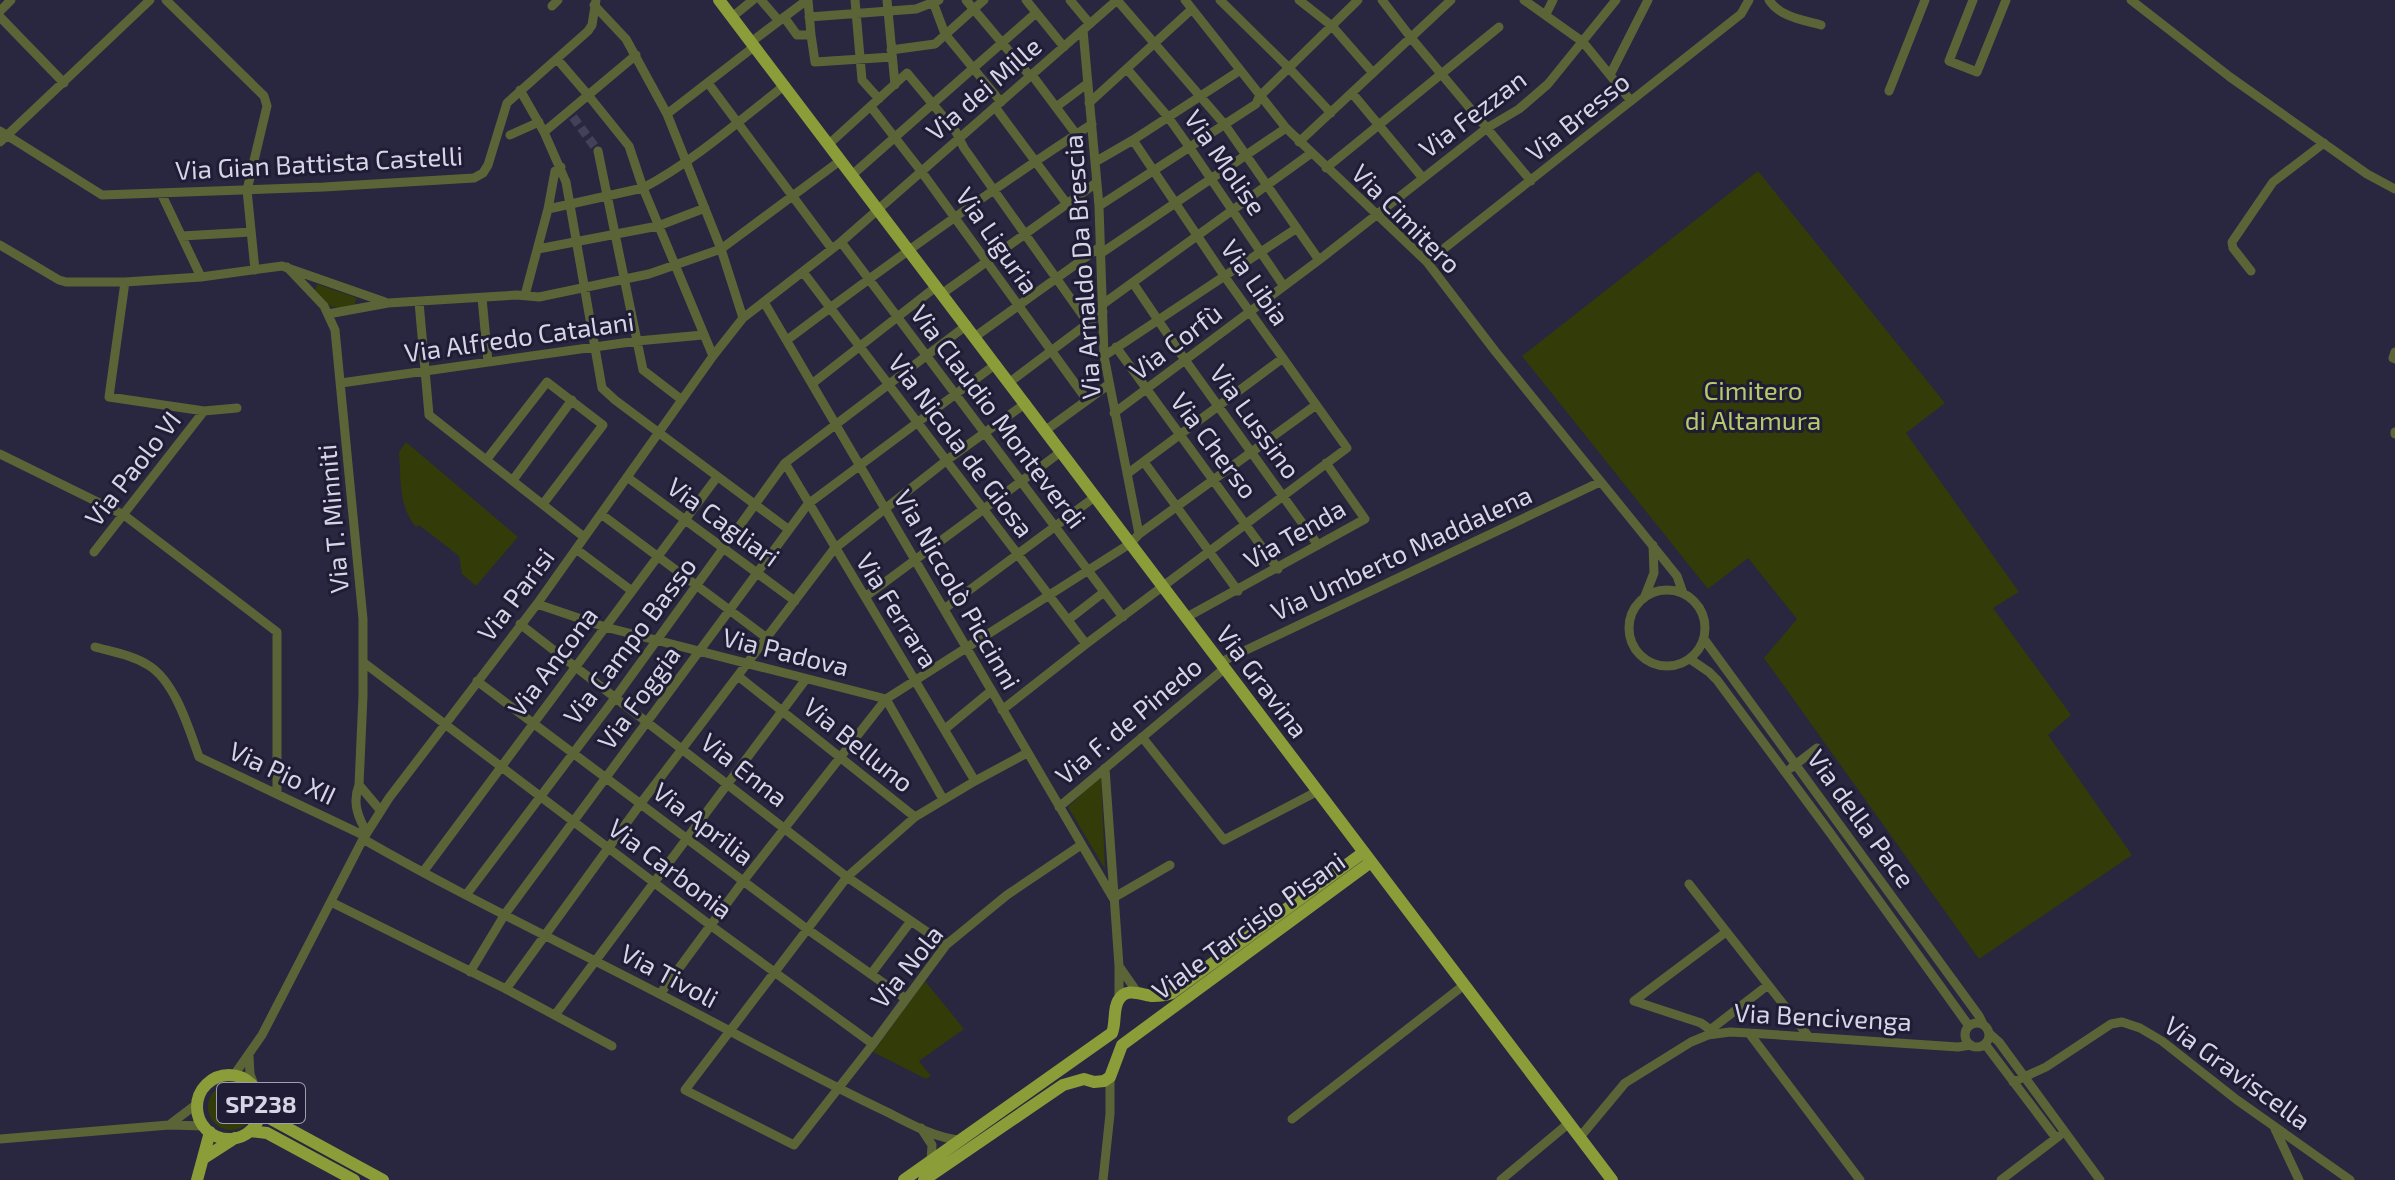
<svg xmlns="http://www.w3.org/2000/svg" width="2395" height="1180" font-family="'Exo 2',sans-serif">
  <rect width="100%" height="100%" fill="#292640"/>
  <path fill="#333b08" d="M1758 171 1945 403 1906 433 2019 592 1993 608 2071 715 2048 735 2132 855 1979 959 1764 658 1797 619 1748 558 1708 589 1522 356Z
    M317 284 357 298 354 306C331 309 330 309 315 291Z
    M406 442 518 537 476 586 462 574 459 556 419 525 416 527C398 507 401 477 399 452Z
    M1101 776 1105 869 1068 807Z
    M925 981 964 1029 919 1061 931 1076 926 1079 873 1052Z
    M208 1107a23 23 0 1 1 46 0a23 23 0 1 1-46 0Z"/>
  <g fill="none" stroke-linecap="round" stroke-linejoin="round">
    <path stroke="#434059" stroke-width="9" stroke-dasharray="9 4.5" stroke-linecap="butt" d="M573 117 598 151"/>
    <path stroke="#5b6437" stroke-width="9" d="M166 0 264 96 267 106 247 190 255 270
      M761 0 779 21
      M855 0 862 80 879 99
      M887 0 895 85
      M966 0 1030 76
      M1026 0 1064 47
      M1070 0 1090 24
      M1117 0 1225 125 1319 260
      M1185 0 1286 128 1427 262 1495 351 1665 561 1677 576 1683 593
      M1220 0 1289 68 1331 113
      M1299 0 1332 26 1373 73
      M1382 0 1412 39 1531 181
      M1524 0 1583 42 1631 101
      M1769 0C1780 17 1803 20 1821 25
      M1973 0 1949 61 1977 72 2006 0
      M2131 0 2230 77 2367 174 2395 189
      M933 2 945 34 1001 102
      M594 5 626 39 667 114 721 249 743 318
      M552 6 558 0
      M0 11 11 0
      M1546 14 1553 0
      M0 17 64 83
      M732 17 753 0
      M784 17 797 35H811L808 0
      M809 17 916 9 939 0
      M811 35 815 62 892 57
      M751 42 807 0
      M891 50 935 44 984 0
      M557 59 588 95 629 146 643 188 713 356
      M1127 69 1168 117 1190 148 1283 285
      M1032 75 1076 134
      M1610 75 1648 0
      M708 83 832 249
      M520 90 544 132 566 182 602 388 615 400 788 529
      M1889 91 1925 0
      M1352 93 1422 177
      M1089 103 1192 9
      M871 107 921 171 1087 400
      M995 107 1067 204
      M1056 107 1088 83
      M667 114 755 46
      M0 131 102 195 324 187 474 178 483 173 488 165 507 103 588 31 592 25 596 0
      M544 132 636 55
      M510 135 539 122
      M0 142 150 0
      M1299 142 1451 0
      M829 144 907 73 956 132 964 148 1088 323
      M598 151 643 370 682 400
      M1095 162 1133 140 1239 71
      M1326 168 1499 27
      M852 175 1036 13
      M161 193 201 277
      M1099 206 1256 104 1259 97 1358 0
      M548 209 643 188C694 161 739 121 785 85
      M182 236 251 232
      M841 242 1123 617
      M0 245 59 280 66 282H125L201 277 282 266 385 302
      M538 249 658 226 705 208
      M1100 254 1286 128
      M1427 262 1741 14 1749 0
      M287 267 324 306 335 330 363 619V696L359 785
      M2251 271 2233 248 2232 242 2273 182 2324 143
      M803 272 1086 644
      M125 282 109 397 204 411 237 408
      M1133 283 1185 360 1318 545
      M943 293 1096 183
      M525 295 548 209 555 171 561 167
      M482 298 488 362
      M419 302 429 415 584 537
      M764 302 1113 898
      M1103 304 1310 154
      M328 314 388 303 517 295 539 297 649 274 721 249 841 160
      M976 336 1100 247
      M787 340C887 265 987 192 1092 124
      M1116 347 1278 569
      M2395 352 2393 358 2395 359
      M1104 356 1297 228
      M1010 382 1103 312
      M341 383 637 341 703 335
      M813 383 937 286
      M1114 413 1319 260 1487 128 1519 109 1548 84 1616 0
      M1046 430 1108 385
      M2395 432V434
      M0 454 124 515 277 632V794
      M487 459 547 382 603 425 543 504
      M1144 462 1238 591
      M785 463 975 781
      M1127 474 1283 358
      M627 477 795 601
      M513 480 572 400
      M601 514 767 638
      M1139 534 1316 405
      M576 549 632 591
      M94 552 204 411
      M1629 628a38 38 0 1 1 76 0a38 38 0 1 1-76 0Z
      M1645 596 1654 573 1653 545
      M865 597 1062 451
      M537 604 605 627 886 699
      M944 609 1096 496
      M1187 617 1365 519 1326 463
      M1068 620 1104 592
      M520 624 847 877 946 945
      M1704 639 1979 1016 1983 1024
      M95 647C113 652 132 655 148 665 175 681 189 729 199 757L365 836
      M1690 659 1709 672 1717 680 1831 834 1969 1026
      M363 662 710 925 873 1044
      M1221 662 1600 482
      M738 676 915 817
      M477 681 807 929 906 999
      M886 699 943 799
      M1002 710 1086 644 1347 448 1225 277 1133 140
      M945 729 991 691
      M1142 737 1224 840 1318 791
      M1027 753 975 781 915 817 847 877 685 1090 794 1145 873 1044 946 945 1007 895 1081 845
      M1105 768 1119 966V999
      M1791 768 1817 748
      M1059 807 1225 668
      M367 833C358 817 352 803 359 785L381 811
      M363 839C476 904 594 958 709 1020 768 1051 827 1084 887 1112 908 1123 937 1139 961 1140
      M423 872 717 477
      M1689 884 1809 1037
      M466 895 615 698 785 463 967 325
      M1113 898 1170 865
      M331 902 506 989 612 1046
      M1119 966 1137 992
      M470 972 505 914 808 504 996 364
      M871 974 911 921
      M506 989 641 803 834 549 947 460 1026 403
      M660 994 744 880 886 699 1131 543 1139 534 1104 356 1099 206 1083 30
      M1634 1001 1726 932
      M1634 1001 1701 1023 1715 1033
      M555 1015 806 679
      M1965 1035a12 12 0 1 1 24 0a12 12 0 1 1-24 0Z
      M1710 1030 1768 985
      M1749 1033 1860 1180
      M1989 1033 1999 1042 2100 1180
      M1985 1044 2056 1138
      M249 1056 250 1074 256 1090
      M234 1075 262 1035 363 839 389 798 537 604 713 356 743 318 841 242 1117 0
      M2013 1082 2046 1067 2111 1024 2122 1022 2140 1028 2162 1041 2237 1100 2350 1180
      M1292 1119 1464 985
      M169 1125 198 1103
      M921 1128 932 1145 931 1161
      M2275 1129 2299 1180
      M1580 1137 1625 1083 1691 1042 1708 1035 1730 1032 1749 1033 1958 1047 1971 1045
      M0 1139 169 1125 204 1126
      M1103 1180 1110 1114V1077
      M1501 1180 1569 1123
      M2001 1180 2059 1136"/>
    <path stroke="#8a9d38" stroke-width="12" d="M719 0 1612 1180
      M197 1107a32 32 0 1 1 64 0a32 32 0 1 1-64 0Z
      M261 1110 271 1119 383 1180
      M250 1131 267 1133 354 1180
      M204 1158 235 1138
      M197 1180 210 1132
      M904 1180 1112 1033C1116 1023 1113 1010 1118 1001 1126 986 1141 995 1153 996 1160 996 1166 995 1172 993L1364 852
      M924 1180 1063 1085 1084 1079 1094 1082 1104 1081 1110 1077 1122 1045 1371 862"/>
  </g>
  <g text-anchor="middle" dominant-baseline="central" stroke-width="6" stroke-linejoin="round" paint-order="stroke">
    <rect fill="#201c35" stroke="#9f9eb1" stroke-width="2" x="217" y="1083" width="88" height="40" rx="6"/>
    <g font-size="24" font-weight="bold" fill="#d6d5e6">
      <text x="261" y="1103">SP238</text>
    </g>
    <g font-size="26" fill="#d6d5e6" stroke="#201c35">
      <text transform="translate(983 88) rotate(-41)">Via dei Mille</text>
      <text transform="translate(1472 113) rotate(-37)">Via Fezzan</text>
      <text transform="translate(1577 116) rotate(-39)">Via Bresso</text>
      <text transform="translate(319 162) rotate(-3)">Via Gian Battista Castelli</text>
      <text transform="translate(1226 162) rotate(55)">Via Molise</text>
      <text transform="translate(1407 218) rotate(45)">Via Cimitero</text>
      <text transform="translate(998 240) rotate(55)">Via Liguria</text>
      <text transform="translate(1081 267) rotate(-94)">Via Arnaldo Da Brescia</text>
      <text transform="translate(1256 282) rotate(55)">Via Libia</text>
      <text transform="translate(519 336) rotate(-8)">Via Alfredo Catalani</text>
      <text transform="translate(1175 341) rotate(-37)">Via Corfù</text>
      <text transform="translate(999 416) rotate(53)">Via Claudio Monteverdi</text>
      <text transform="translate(1256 421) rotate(54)">Via Lussino</text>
      <text transform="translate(962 445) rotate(53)">Via Nicola de Giosa</text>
      <text transform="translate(1215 445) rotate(53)">Via Cherso</text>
      <text transform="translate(132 468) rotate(-52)">Via Paolo VI</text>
      <text transform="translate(332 519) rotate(-95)">Via T. Minniti</text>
      <text transform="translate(724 521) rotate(36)">Via Cagliari</text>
      <text transform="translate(1294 533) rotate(-30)">Via Tenda</text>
      <text transform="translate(1401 552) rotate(-25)">Via Umberto Maddalena</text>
      <text transform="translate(958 589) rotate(60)">Via Niccolò Piccinni</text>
      <text transform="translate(515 594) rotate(-53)">Via Parisi</text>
      <text transform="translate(898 610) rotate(58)">Via Ferrara</text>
      <text transform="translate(629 640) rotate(-53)">Via Campo Basso</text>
      <text transform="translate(786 651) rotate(14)">Via Padova</text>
      <text transform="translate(552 661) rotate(-53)">Via Ancona</text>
      <text transform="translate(1263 681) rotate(53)">Via Gravina</text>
      <text transform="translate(638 697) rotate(-54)">Via Foggia</text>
      <text transform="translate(1128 720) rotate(-40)">Via F. de Pinedo</text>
      <text transform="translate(859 744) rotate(39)">Via Belluno</text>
      <text transform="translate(745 769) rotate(38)">Via Enna</text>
      <text transform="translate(283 772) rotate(25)">Via Pio XII</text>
      <text transform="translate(1862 818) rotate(54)">Via della Pace</text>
      <text transform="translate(704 823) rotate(37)">Via Aprilia</text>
      <text transform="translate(671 868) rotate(37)">Via Carbonia</text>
      <text transform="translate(1248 925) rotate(-36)">Viale Tarcisio Pisani</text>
      <text transform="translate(906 966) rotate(-51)">Via Nola</text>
      <text transform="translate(670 975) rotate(28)">Via Tivoli</text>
      <text transform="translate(1823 1016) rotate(3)">Via Bencivenga</text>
      <text transform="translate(2238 1072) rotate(36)">Via Graviscella</text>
    </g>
    <g font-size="26" fill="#b6c96d" stroke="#201c35">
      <text x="1753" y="389">Cimitero<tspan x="1753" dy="30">di Altamura</tspan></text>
    </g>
  </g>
</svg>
